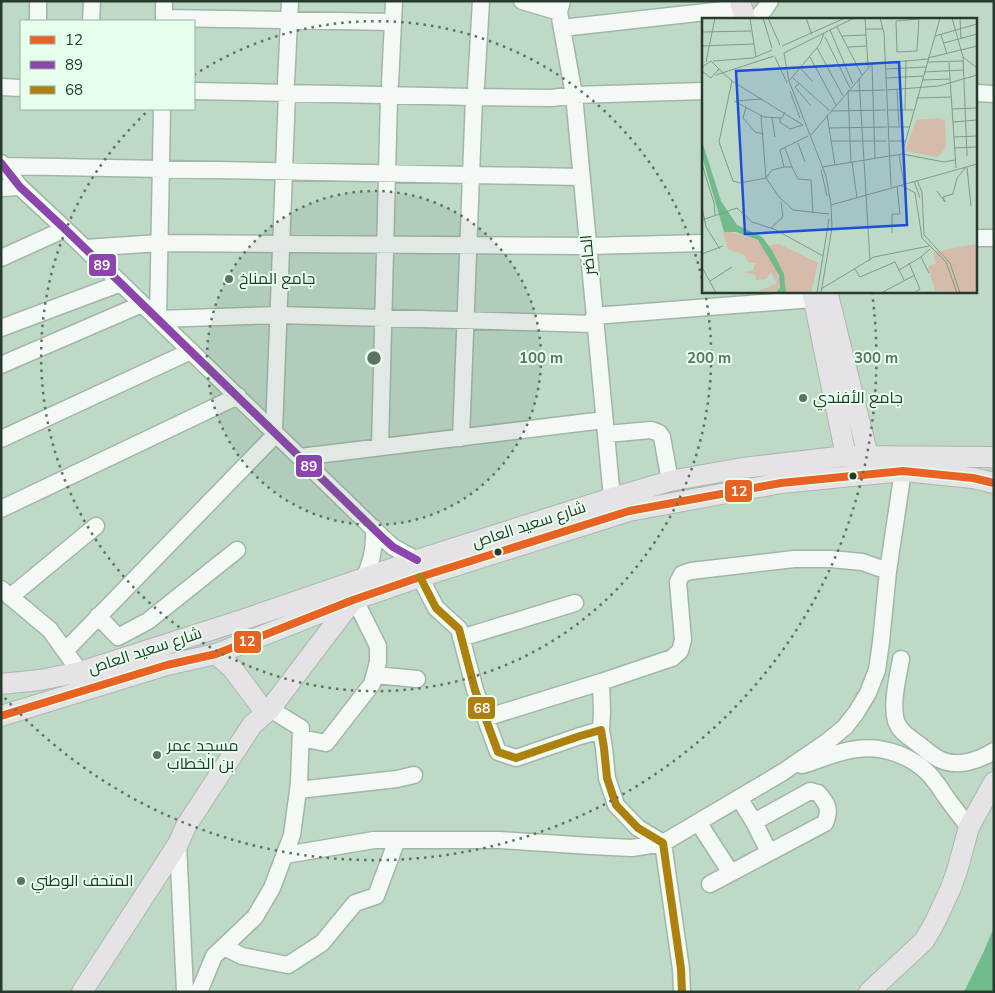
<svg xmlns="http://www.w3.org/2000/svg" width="995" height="993" font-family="'Nunito Sans',Cairo,sans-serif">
  <rect width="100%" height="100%" fill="#bed9c6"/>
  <path fill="#71ba8b" d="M994 927V992H964L984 951Z"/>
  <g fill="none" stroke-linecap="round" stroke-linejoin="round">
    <defs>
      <path id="minor" d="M522 1 559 12
        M562 1 559 12 574 95 612 498
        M164 18 392 22
        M756 19 764 10 770 1
        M38 21V1
        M91 21 92 1
        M164 21V1
        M562 28 742 8
        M286 83 290 1
        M390 84 394 1
        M476 86 481 1
        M1 87 21 88
        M194 91 474 97 552 98 574 95 704 91
        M976 93 994 94
        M162 109 158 319 278 315 595 324
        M1 163 20 187 65 229 383 538 393 547 417 560
        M3 166 581 177
        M1 188 20 187
        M976 238H994
        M85 248 159 243 588 246 704 243
        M1 258 65 229
        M594 316 813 299
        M1 328 121 283
        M1 365 142 304
        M274 431 287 93
        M606 434 651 430 659 433 662 437 670 481
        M461 438 474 97
        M1 439 191 351
        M380 447 389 96
        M300 457 604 420
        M1 509 238 396
        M420 577 436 608 459 629 475 690 498 752 516 758 580 736 601 730 604 748 607 778 616 805 638 828 663 843 681 969 682 992
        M364 578C372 562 375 546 374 528
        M1 589 50 630 80 672
        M10 597 96 526
        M98 616 118 637 148 621 237 550
        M461 638 575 603
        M65 651 276 434
        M901 659C898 677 891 703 896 721 900 732 908 736 917 743 924 748 931 755 939 759 956 768 978 761 994 751
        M375 675 417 679
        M601 682 672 658 680 651 683 640 678 582 682 574 691 571 794 559H831L862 562 888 571
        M485 718 601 682 602 712 601 730
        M301 738 326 743 372 684 378 662V646L360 610 353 600
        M802 765C820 760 838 751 857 749 883 745 912 756 930 775 936 782 941 789 946 797 953 807 961 817 969 827
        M298 790 397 779 414 775
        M698 822 731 873
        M754 822 769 852
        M178 844 185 992
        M285 855 374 840H500L591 846 632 848 663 843 783 772 828 741 845 727 856 713 868 693 877 670 881 642 888 571 903 471
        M710 884 825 823C831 809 827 803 818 793L810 791 754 822 739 798
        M224 947 242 956 288 965 322 943 355 903 376 896 397 840
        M199 992 214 956 255 917 272 888 292 835 299 783 301 728 270 709"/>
      <path id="major" d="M740 1 745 19
        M812 291 846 456
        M827 291 868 456
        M216 654 232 668 265 712
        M1 684 40 680 80 672 242 620 417 560 612 498 670 481 742 468 846 456 990 457 994 458
        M1 716 167 665 216 654 353 600 420 577 629 511 781 483 903 471 973 478 994 483
        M82 992 178 844 186 826 252 725 270 709 353 600
        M869 992 924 941 934 924 950 890 957 871 969 827 994 782"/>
    </defs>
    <use href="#minor" stroke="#a1b6a7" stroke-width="19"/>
    <use href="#major" stroke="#aab8ae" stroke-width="22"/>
    <use href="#minor" stroke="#f5f9f6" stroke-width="16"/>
    <use href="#major" stroke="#e5e3e5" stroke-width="20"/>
    <defs>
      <path id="bus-1" d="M1 716 167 665 216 654 353 600 420 577 629 511 781 483 903 471 973 478 994 483"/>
      <path id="bus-2" d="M1 163 20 187 65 229 383 538 393 547 417 560"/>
      <path id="bus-3" d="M420 577 436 608 459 629 475 690 498 752 516 758 580 736 601 730 604 748 607 778 616 805 638 828 663 843 681 969 682 992"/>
    </defs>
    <use href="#bus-1" stroke="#e6ffec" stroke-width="11"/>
    <use href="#bus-2" stroke="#e6ffec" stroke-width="11"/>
    <use href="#bus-3" stroke="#e6ffec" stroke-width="11"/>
    <use href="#bus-1" stroke="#e86323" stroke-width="8"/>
    <use href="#bus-2" stroke="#8e44ad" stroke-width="8"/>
    <use href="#bus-3" stroke="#ae8010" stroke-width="8"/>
  </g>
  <circle cx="374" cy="358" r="167" fill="#5c7263" fill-opacity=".12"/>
  <g fill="none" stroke="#5c7263" stroke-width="2.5" stroke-dasharray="2.5 5">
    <circle cx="374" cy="358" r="167"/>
    <path d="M194 75A335 335 0 1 1 150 109"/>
    <path d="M872 292A502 502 0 0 1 4 697"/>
  </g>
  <g fill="#5c7263" stroke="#e6ffec" stroke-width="2">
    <circle cx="229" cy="279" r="5"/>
    <circle cx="803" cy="398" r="5"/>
    <circle cx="157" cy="755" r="5"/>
    <circle cx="21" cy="881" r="5"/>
  </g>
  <g fill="#273a2d" stroke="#e6ffec" stroke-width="2">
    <circle cx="853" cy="476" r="4.5"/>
    <circle cx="498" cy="552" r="4.5"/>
  </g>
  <g text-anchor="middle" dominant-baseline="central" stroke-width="4" stroke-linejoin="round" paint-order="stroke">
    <g font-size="16" fill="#273a2d" stroke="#e6ffec">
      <text transform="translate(588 255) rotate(-95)">الحاضر</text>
      <text transform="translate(529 525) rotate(-18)">شارع سعيد العاص</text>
      <text transform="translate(145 651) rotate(-18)">شارع سعيد العاص</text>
    </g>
    <g font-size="16" fill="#273a2d" stroke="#e6ffec" text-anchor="start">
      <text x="239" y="279">جامع المناخ</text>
      <text x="813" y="398">جامع الأفندي</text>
      <text x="167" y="746">مسجد عمر<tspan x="167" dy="18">بن الخطاب</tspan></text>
      <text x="31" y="881">المتحف الوطني</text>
    </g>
  </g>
  <g transform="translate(702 18)">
    <rect width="275" height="275" fill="#bed9c6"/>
    <path d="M237 100 243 102 244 129 236 139 203 133 214 102ZM27 213 57 223 75 253 78 264 76 273H55L75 266 69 254 64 261 54 262 53 257 41 254 50 253 54 245H47L42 237 26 231 21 215ZM77 226 116 245 109 275H84L82 256 67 227ZM275 226V275L233 273 226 248 234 246 231 234Z" fill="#d5bbaa"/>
    <path d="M0 123 19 183 35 207 60 219 70 232 82 256 84 275H74L78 269 77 257 56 222 34 214H22L0 138Z" fill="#71ba8b"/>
    <path fill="none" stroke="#829989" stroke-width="1" d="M48 0 54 39M61 0 70 30M66 0 78 27M104 0 110 17M163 0 166 49M178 0 182 15 189 169M250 0 261 39 265 138M258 0 259 20M217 1 215 33 195 34 194 3ZM135 9 160 57M163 11H181M128 12 151 66M0 14 49 13M239 17 245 36M140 18 164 17M233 18 275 6M123 19 148 70M242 25 275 16M0 28 52 26M80 28 143 0M146 29 165 28M115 30 141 78M73 39 85 65M108 39 134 87M261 39 275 50M226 40 275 28M11 43 51 40 70 32M4 44 13 0M225 44 261 43M247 45 254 150M170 46 173 141M0 49 9 43 17 51 9 60 0 53M17 51 30 63 101 107M99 51 111 64M184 51 224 49M222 54 261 52M14 57 72 38M91 60 128 93M157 60 168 243M185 60 221 58M220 62 248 61M30 63 17 124 31 163 38 165 64 160 70 152 82 149 78 132 106 118M87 63 118 26 122 15M97 66 93 69 109 88M195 71 197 109M185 72 237 68 275 57M88 73 98 100M214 80 249 79M32 83 62 99 80 100 83 94M34 83 59 81M44 89 41 100 53 114 62 116M250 91 275 90M186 92H211M203 92 204 42M129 93 184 92M125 97 133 147M59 98 64 160 77 179 91 192 127 196M70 100 73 119M78 100V104L88 111 101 107M251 104 275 102M186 109H207M127 110 185 109M109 117 170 46 226 41M252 119 275 118M129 123H185M187 123H203M96 125 103 144M252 130 275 129M200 136 238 0M197 137 202 166M150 144 155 180M149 145 146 73 183 72M0 146 12 185 13 197M82 149H90L83 130M90 149 96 161 109 162 111 195M120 149 200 136 242 144 253 142M265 150 269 188M119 152 125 178M215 162 220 174 222 217 248 245 258 275M212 163 218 180M199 167 213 175 220 220 244 244 255 275M235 173 243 184 241 179 251 176 255 160 264 149M129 187 275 146M0 189 4 209 18 231M0 202 35 190 50 204 72 211 121 238M69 210 81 199 79 184M190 215V196H198L195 169M0 236 21 228M207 245 218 271 212 275M0 249 14 275M153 251 158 259 193 244 202 262M197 252 219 239M227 255 219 239 228 231M8 263 30 249M119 271 172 239 227 228M115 275 127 201M119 275 130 210 129 187 124 158 87 63 82 35 152 0M179 275 213 257"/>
    <path fill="#1d4ed8" fill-opacity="0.15" stroke="#1d4ed8" stroke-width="2.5" d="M197 44 205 207 43 216 34 53Z"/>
    <rect width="275" height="275" fill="none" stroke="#273a2d" stroke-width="2.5"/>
  </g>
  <circle cx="374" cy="358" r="8" fill="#5c7263" stroke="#e6ffec" stroke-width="2.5"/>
  <g font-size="15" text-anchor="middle" font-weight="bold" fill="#5c7263" stroke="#e6ffec" stroke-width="4" stroke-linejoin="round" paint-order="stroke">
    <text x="541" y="363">100 m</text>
    <text x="709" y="363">200 m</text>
    <text x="876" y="363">300 m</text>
  </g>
  <g stroke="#e6ffec" stroke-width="2">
    <rect x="88" y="253" width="29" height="24" rx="5" fill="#8e44ad"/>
    <rect x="295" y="454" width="28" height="24" rx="5" fill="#8e44ad"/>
    <rect x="724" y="479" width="29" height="24" rx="5" fill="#e86323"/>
    <rect x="233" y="630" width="29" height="24" rx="5" fill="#e86323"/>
    <rect x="467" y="696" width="29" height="24" rx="5" fill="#ae8010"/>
  </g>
  <g font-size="14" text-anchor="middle" font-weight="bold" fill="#fff">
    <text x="102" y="270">89</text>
    <text x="309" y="471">89</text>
    <text x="739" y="496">12</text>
    <text x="247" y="646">12</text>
    <text x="482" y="713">68</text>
  </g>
  <rect width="995" height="993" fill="none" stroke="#273a2d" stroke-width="5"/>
  <rect x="20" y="20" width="175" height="90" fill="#e6ffec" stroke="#9ab0a0"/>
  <rect x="30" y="36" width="25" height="8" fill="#e86323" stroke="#9ab0a0"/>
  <text x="65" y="45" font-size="15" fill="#273a2d">12</text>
  <rect x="30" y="61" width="25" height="8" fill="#8e44ad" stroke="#9ab0a0"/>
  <text x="65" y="70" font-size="15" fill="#273a2d">89</text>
  <rect x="30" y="86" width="25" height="8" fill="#ae8010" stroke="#9ab0a0"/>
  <text x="65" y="95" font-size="15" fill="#273a2d">68</text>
</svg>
